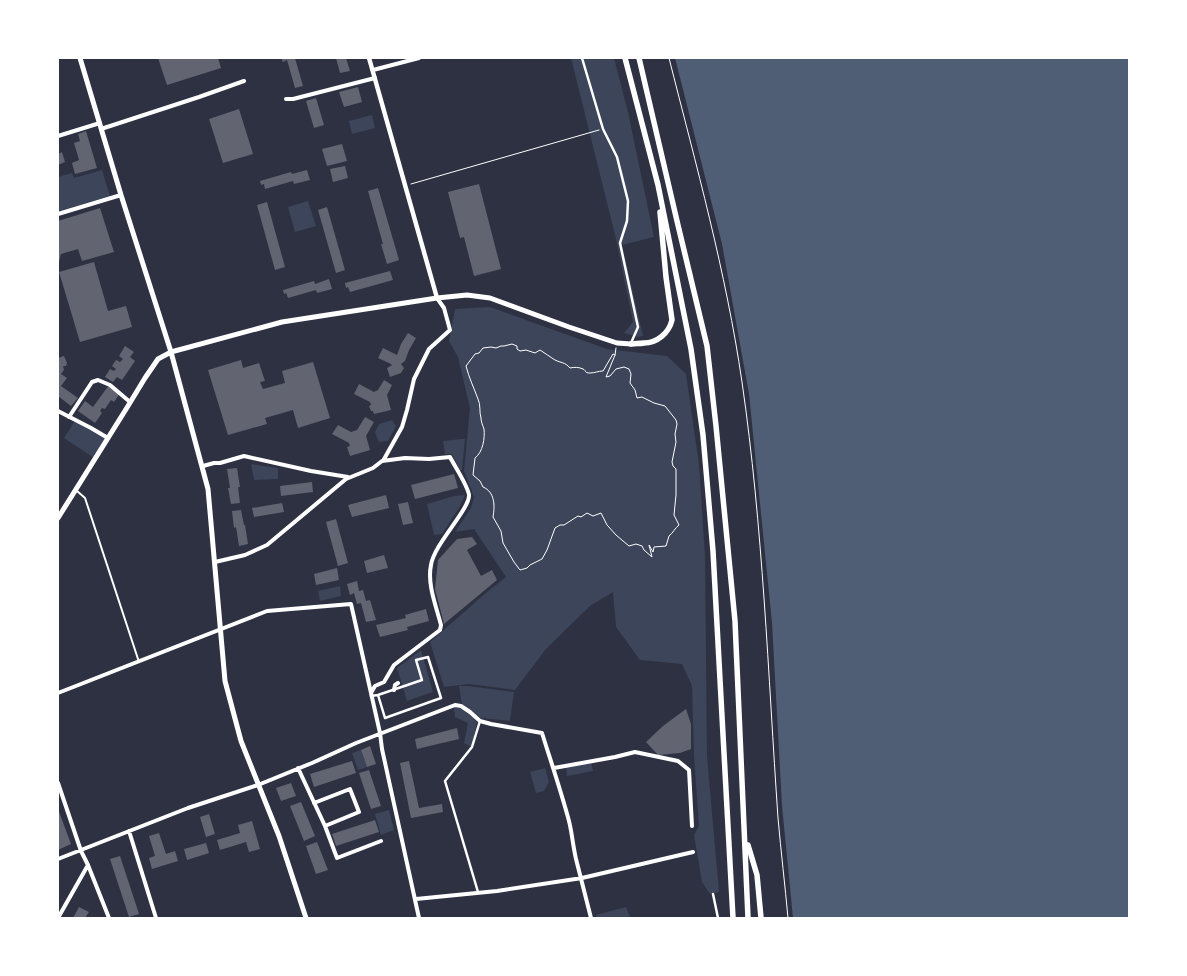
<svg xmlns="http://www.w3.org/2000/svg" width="1187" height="976" font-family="Lato,sans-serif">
  <rect width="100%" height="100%" fill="#2d3142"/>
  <path fill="#3c4559" d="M571 58H614L628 112 654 237 622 245 643 336 638 337 624 333 633 322 617 243Z
    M372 115 375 128 352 134 349 121Z
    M102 170 110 196 59 211 58 205V177L72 173 74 178Z
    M308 201 316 226 295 232 288 207Z
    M490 307 607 349 667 356 686 374 699 464 705 556 707 756 719 892 710 894 702 882 694 835 699 826 694 756 692 686 682 664 640 660 616 627 613 592 590 606 546 649 515 690 469 684 444 687 430 642 487 592 506 577 474 529 455 532 471 508 474 497 464 471 470 408 458 357 449 341 455 309Z
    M392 420 396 426 388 441 379 442 375 432 379 424Z
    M75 421 107 438 94 458 64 438Z
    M461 439H465L462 470H460L452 454H445L443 441Z
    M251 464 278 468V479L254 480Z
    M465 495 459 508 442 534 434 535 427 504 454 496Z
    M340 586 341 596 320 601 318 591Z
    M421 650 433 692 407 701 397 668Z
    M459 686H468L514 692 510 721 481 718 462 704Z
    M454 707C464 709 470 713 477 722L472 747 464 743 468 723 455 717Z
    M361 750 367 767 358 770 352 753Z
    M591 762 593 771 567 776 566 767Z
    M545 768 549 782 544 791 536 793 530 772Z
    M389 810 394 830 381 835 375 814Z
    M626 907 630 917 625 918H597L596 915Z"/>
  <path fill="#4f5d75" d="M675 58H1129V918H793L782 806 772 623 749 394 722 244Z"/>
  <path fill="#626471" d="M158 58H218L221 68 167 85Z
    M281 58H295L303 86 295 88 287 60 283 62Z
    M336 58H346L350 71 340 73Z
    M358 87 362 102 344 107 339 92Z
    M316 98 324 125 314 128 306 101Z
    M239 109 253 154 223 163 209 119Z
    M86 131 97 168 75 174 72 163 79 160 74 143 80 141 78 134Z
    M342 144 347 161 327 166 322 149Z
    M62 152 65 162 58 165V154Z
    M345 166 348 178 333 182 330 169Z
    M307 170 310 180 294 184 293 181 265 189 264 184 261 185 260 181 291 172 292 174Z
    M479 184 501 269 474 276 464 237 460 238 448 192Z
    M378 188 399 260 387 264 381 244H383L368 191Z
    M267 202 285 267 275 270 257 205Z
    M327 207 345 270 336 273 318 210Z
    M100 208 114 252 82 261 78 249 61 254 58 266V221Z
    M94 262 108 311 126 306 132 327 80 342 59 272Z
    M390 271 393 280 350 292 348 287 346 288 345 283Z
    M329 279 332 289 317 293 316 290 288 298 286 293 284 294 283 290 314 281 315 284Z
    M408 333 416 338 409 350 405 361 401 364 404 368 401 373 390 377 387 368 392 365 391 364 378 358 383 348 397 355 401 344Z
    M125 346 134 352 130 357 135 361 122 380 117 377 113 382 105 377 110 369 114 371 116 369 112 366 116 360 120 362 123 359 119 356Z
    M64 356 67 363 66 366H63L64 370 61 374 67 378 61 386 78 398 71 406 58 396V358Z
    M241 360 243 368 259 363 265 381 260 382 263 389 285 383 282 371 313 362 330 418 298 428 293 410 265 418 267 424 228 435 208 370Z
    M384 380 392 385 387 395 391 410 374 414 373 411H371L369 406 371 405 370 402 354 394 359 384 374 392 378 390Z
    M109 385 120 393 114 402 111 400 105 409 102 408 100 411 102 413 95 423 78 411 85 401 93 407Z
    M365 417 374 422 366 436 370 450 350 456 347 447 350 446 349 443 332 434 338 425 351 432 357 430Z
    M237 468 240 487H238L240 503 231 504 228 488H230L227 469Z
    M454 474 458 488 415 499 411 485Z
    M312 482 313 492 281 496 280 486Z
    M386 495 389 508 352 517 348 505Z
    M408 502 413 523 403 525 398 504Z
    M282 503 284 512 254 517 252 508Z
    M241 510 244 525H245L248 544 239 546 236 527 234 528 232 511Z
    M336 519 348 563 338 566 326 522Z
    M472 537 477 544 467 550 481 576 492 570 497 580 444 624 435 589 438 560 457 539Z
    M384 555 388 568 367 573 364 561Z
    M337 568 339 580 316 585 314 574Z
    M357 581 359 591 363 590 366 601 370 600 376 620 366 622 361 603 357 604 354 593 350 595 347 584Z
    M426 609 429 621 407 627 408 630 380 637 376 625 406 618 405 615Z
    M686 709 691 724V749L680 753 658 755 646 742 663 726Z
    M457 728 459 739 417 749 415 739Z
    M370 746 376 764 367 767 361 750Z
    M352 761 356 773 314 787 310 774Z
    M409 761 419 808 442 804 443 812 411 818 400 763Z
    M369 770 381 806 371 809 359 773Z
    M291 783 296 796 281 801 276 788Z
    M301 802 315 836 304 841 290 806Z
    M58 809 71 844 58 850Z
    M209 814 215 834 206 837 200 817Z
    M375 820 379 832 336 846 332 834Z
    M252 821 260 849 249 852 246 842 220 850 217 840 240 833 238 825Z
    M159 833 166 854 175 851 178 861 152 869 149 858 155 856 149 836Z
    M317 842 328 870 316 874 306 846Z
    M206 843 209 853 187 860 184 849Z
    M120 856 139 914 129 917 110 859Z
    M79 907 89 912 85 918H73Z"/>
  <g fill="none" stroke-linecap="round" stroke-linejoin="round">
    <path stroke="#fff" stroke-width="1" d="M669 58C696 165 726 272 742 382 763 527 768 673 778 818 781 852 785 885 788 918
      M411 184 599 130
      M615 355 613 354 603 371C598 371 595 373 590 373 584 373 587 371 583 369 579 367 574 367 570 368 565 362 561 363 555 360 550 357 545 353 540 350L535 353 526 350 520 351 517 349V346L512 344 504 346H501L496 348 491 347 483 348 479 353 475 354 466 366C469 378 474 388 478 399 481 405 479 412 481 418 481 422 483 426 484 429 485 438 483 452 475 458L473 475 480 481 483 487C495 492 495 506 493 517L501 531 503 543 514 562 520 570 527 568 530 565 542 559 547 550 555 528 560 525H564L578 516 581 517 587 513 593 516 601 513 607 525 616 535 629 546 636 544 642 546 644 550 652 557 649 545 653 552 654 547 666 546 669 536C673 533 675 528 679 525L674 515 676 495V469L673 466 672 462 676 442 675 434 677 424 676 420 665 406 654 403 642 397 637 398 635 390 630 383 631 374 629 369 624 367 616 369 610 376 606 377 615 355 616 348"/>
    <path stroke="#fff" stroke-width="2" d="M77 491 85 498 139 662"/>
    <path stroke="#fff" stroke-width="2.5" d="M582 58 603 129 617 157 628 201 627 221 620 243 638 327 631 343
      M371 696 378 695 422 680 416 660 428 657 441 698 385 718 378 695
      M478 892 445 781 472 747 480 721
      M713 894 718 918"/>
    <path stroke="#fff" stroke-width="4" d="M373 70 419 58
      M286 99H293L375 78
      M101 129 199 97 244 81
      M58 136 100 123
      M58 214 121 195
      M58 411 91 428 108 438
      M69 417 92 382 98 380 110 385 130 402
      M383 461 402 427 407 410 414 379 429 349 450 330 444 308 437 298
      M203 466 214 463H220L244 456 311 471 348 477
      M215 562 245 555 267 545 346 479 373 468 382 461 405 458 429 459 450 457C454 465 468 486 469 495 470 509 434 544 431 565 427 584 436 606 441 625L440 630 394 665 384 682 375 686 371 693
      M394 690 395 685 398 683
      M58 693 267 611 351 604 380 733 382 749 419 918
      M298 768 325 826 337 858 381 841
      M554 768 615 757 635 752 678 761 689 770 692 826
      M58 783 81 851 88 865 109 918
      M314 803 350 789 359 812 325 826
      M129 831 156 918
      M58 859 188 808 258 785 312 763 356 743 455 705 461 706 470 712 480 721 491 724 542 733C551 762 561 791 569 821 572 833 573 846 576 859 581 879 586 898 591 918
      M416 899 497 891 582 878 693 852
      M58 918 88 865"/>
    <path stroke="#fff" stroke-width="4.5" d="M369 58 437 298"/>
    <path stroke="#fff" stroke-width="5" d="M80 58 121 195 171 352 208 489 225 681 241 741 279 836 306 918
      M58 518 128 406 145 378 158 359 171 352 282 322 437 298 467 295 490 298 569 327 617 343 631 344"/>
    <path stroke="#fff" stroke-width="5.5" d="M625 58 658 185 691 349 703 435 713 551 733 918
      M639 58 677 221 707 346 716 426 735 621 748 918
      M631 344C635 343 639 344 644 343 657 343 669 333 672 320L666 277 660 212
      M748 845 757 875 761 918"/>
  </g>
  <rect width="1187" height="976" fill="none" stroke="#ffffff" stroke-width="118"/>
</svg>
